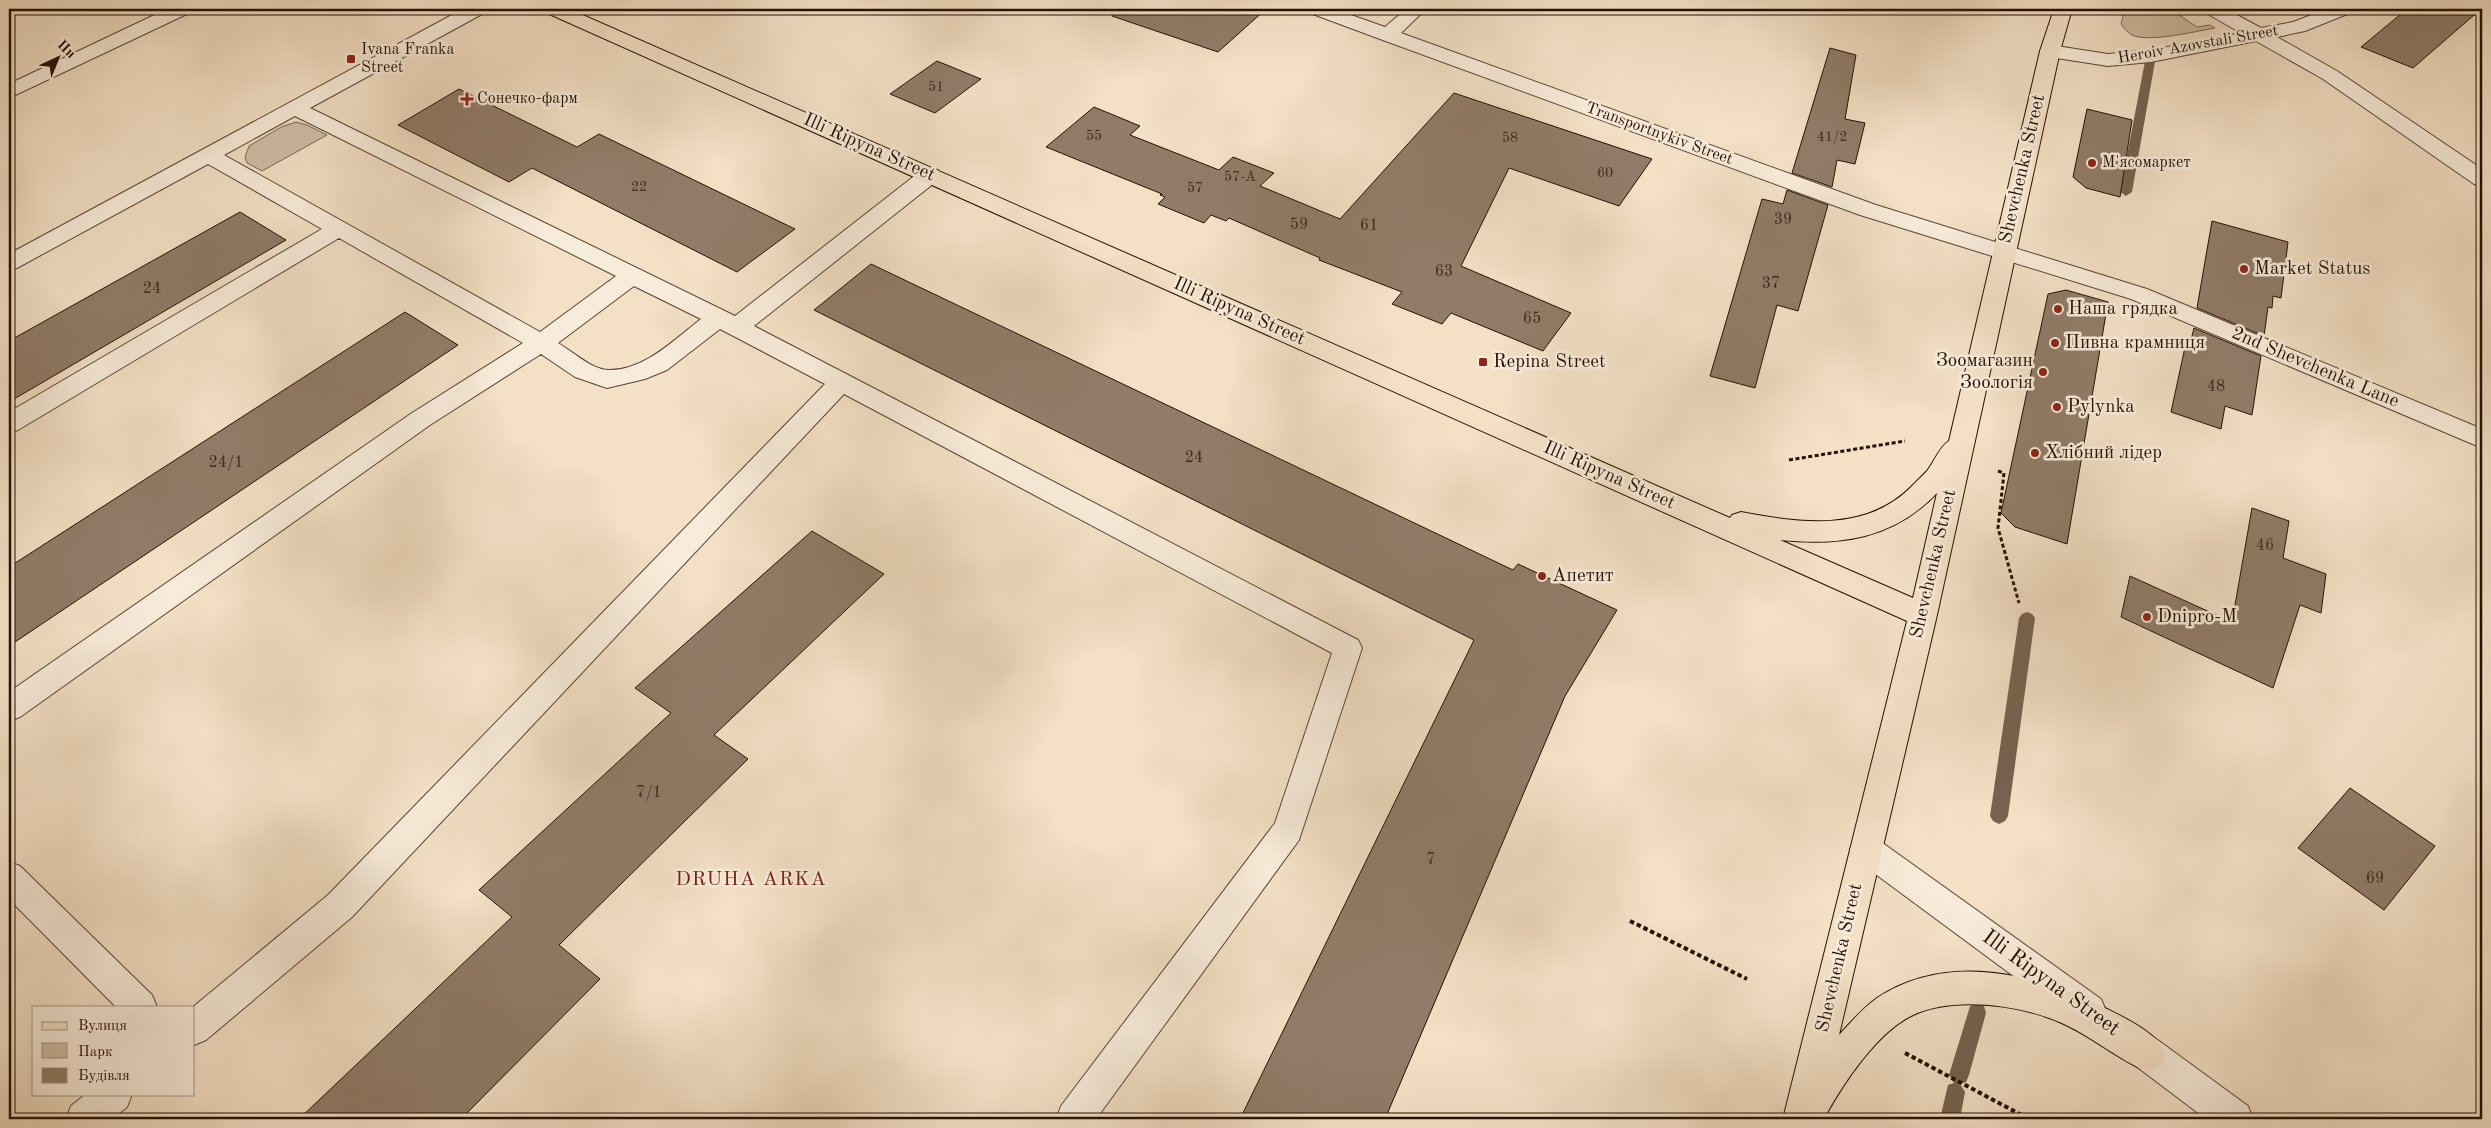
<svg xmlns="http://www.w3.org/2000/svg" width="2491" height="1128" font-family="'Old Standard TT',serif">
  <rect width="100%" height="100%" fill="#f3e0c5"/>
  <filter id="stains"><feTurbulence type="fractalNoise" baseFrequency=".004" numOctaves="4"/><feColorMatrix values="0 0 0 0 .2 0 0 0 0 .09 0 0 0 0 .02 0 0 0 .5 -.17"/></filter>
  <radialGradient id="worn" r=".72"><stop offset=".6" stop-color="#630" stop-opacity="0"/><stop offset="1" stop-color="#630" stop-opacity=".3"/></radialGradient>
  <path fill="#d0bda4" stroke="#7a6654" d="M2125 9H2170L2197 27 2210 25 2215 28C2197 31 2148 43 2132 35 2128 33 2123 27 2121 24Z
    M296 122 307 125 327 135 262 171 247 163 245 157 249 146 281 127Z"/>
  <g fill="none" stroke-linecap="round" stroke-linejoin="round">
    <path fill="#776250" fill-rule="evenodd" d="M2151 53 2156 56 2132 192 2126 196 2120 192 2146 56Z
      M2027 612 2032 614 2035 618 2008 816 2005 821 1999 824 1993 821 1990 816 2019 618 2022 614Z
      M1977 1004 1984 1006 1986 1013 1969 1075 1966 1082 1960 1084 1965 1092 1960 1119H1940L1948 1085 1954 1083 1949 1075 1968 1013 1970 1006Z"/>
  </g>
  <path fill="#907c68" stroke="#251003" d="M1113 9H1266L1218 52 1112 16Z
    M2407 9H2481L2413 68 2361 47Z
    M1830 48 1856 55 1845 119 1865 123 1855 164 1837 160 1832 187 1792 173Z
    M937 61 981 79 935 113 890 94Z
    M459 89 577 147 599 134 795 229 737 272 532 168 509 182 398 125Z
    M1454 93 1652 159 1619 206 1509 168 1461 266 1571 313 1543 351 1451 313 1442 324 1392 304 1402 292 1319 260 1320 258 1229 218 1226 221 1211 215 1204 223 1158 204 1165 197 1160 195 1162 194 1046 147 1094 107 1140 126 1130 135 1219 170 1233 157 1274 173 1260 186 1340 219Z
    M2087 109 2132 120 2120 197 2086 188 2073 177Z
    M1787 190 1828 205 1798 311 1777 305 1755 388 1710 376 1762 199 1783 204Z
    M240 212 286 240 9 402V341Z
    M2212 221 2288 242 2281 298 2273 296 2272 308 2268 307 2264 336 2197 308Z
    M871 264 1513 570 1518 564 1617 610 1565 696 1385 1119H1240L1474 640 814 310Z
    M2066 290 2108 302 2067 544 2015 527 2001 513 2048 294Z
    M405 312 458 345 9 646V567Z
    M2194 328 2261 356 2252 415 2225 406 2221 429 2171 412 2187 338 2191 340Z
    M2252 508 2289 521 2283 558 2326 574 2321 613 2300 605 2273 688 2121 617 2130 576 2232 622Z
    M812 531 884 574 714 735 748 759 559 945 600 979 461 1119H299L512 917 479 890 671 713 635 688Z
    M2350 788 2435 846 2384 910 2298 848Z"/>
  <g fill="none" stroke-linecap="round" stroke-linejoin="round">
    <defs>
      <path id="minor" d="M167 9H191L189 13 9 98V84Z
        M463 9H486L484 13 310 108 735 316 922 170 930 168 938 170 941 175 938 180 754 326 1358 640 1362 648 1299 840 1096 1119H1056L1061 1106 1275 823 1332 653 844 394 352 917 206 1040 194 1045 193 1007 328 895 825 384 720 329 667 370 645 379 607 388 575 377 541 354 430 425 20 717 9 721V692L412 413 523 343 339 238 18 430 9 433V412L322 229 208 164 17 268 9 270V254ZM295 116 616 276 540 332 224 155ZM634 286 701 319C675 339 644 371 608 370 591 369 572 351 558 343Z
        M1308 9H1334L1385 27 1406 9H1426L1401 33 1876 205 2147 289 2482 429V448L2131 299 1860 215 1380 39 1310 13Z
        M2204 9H2226L2261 28 2293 22 2327 9H2352L2350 13 2305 31 2277 37 2337 71 2482 169V186L2474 184 2323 79 2256 41 2151 62 2108 66 2050 57 2043 55 2040 51 2043 47 2050 45 2108 54 2151 50 2241 33 2206 13Z
        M1866 834 1877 839 2101 999 2106 1011 2101 1023 2089 1028 2077 1023 1855 859 1850 849 1855 839Z
        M9 862 20 866 152 995 157 1007H116L9 899Z
        M2132 1025 2144 1030 2248 1106 2253 1119H2206L2120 1054 2115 1042 2120 1030Z
        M86 1094H132L127 1107 112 1119H66L71 1106Z"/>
      <path id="major" d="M545 9H569L1730 518 1732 515 1741 512C1799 523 1865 533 1911 487 1916 482 1922 476 1927 471 1934 462 1940 446 1949 441L2040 51 2054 9H2072L2060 51 1937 615 1839 1035C1851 1022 1863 1008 1877 998 1948 951 2037 974 2107 1009 2127 1019 2157 1033 2166 1054L2160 1066 2148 1072C2119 1060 2094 1038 2066 1025 2024 1005 1953 995 1911 1016 1877 1033 1845 1081 1827 1113L1820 1115 1819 1119H1783L1907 621 547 13ZM1937 493 1913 598 1780 540C1841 546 1893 539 1937 493Z"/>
    </defs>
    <use href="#minor" stroke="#584434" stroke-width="2"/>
    <use href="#major" stroke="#251003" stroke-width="2"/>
    <path stroke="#251003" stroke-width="3" stroke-dasharray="4 2.5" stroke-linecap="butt" d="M1789 460 1905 441
      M1998 471 2004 473 1998 528 2019 603"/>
    <path stroke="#251003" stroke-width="4" stroke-dasharray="4.5 3" stroke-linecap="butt" d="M1630 921 1747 979
      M1905 1053 2029 1119"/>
    <use href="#minor" fill="#f7ebd9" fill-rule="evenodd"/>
    <use href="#major" fill="#f3e0c5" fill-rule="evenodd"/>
  </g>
  <g fill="#8f2418" stroke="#f7ebd9" stroke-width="2">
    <rect x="346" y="54" width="10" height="10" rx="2.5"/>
    <path d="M464.5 91.5h5v5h5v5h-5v5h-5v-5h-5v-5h5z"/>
    <circle cx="2092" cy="163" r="5"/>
    <circle cx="2244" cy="269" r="5"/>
    <circle cx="2058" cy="309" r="5"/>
    <circle cx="2055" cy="343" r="5"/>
    <rect x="1478" y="357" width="10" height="10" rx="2.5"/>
    <circle cx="2043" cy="372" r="5"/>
    <circle cx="2057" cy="407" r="5"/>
    <circle cx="2035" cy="453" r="5"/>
    <circle cx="1542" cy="576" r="5"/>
    <circle cx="2147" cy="617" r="5"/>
  </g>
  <g text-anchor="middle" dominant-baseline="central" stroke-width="5" stroke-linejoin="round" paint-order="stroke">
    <g font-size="14" fill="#402b1c">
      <text x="936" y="87">51</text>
      <text x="1094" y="136">55</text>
      <text x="1832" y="137">41/2</text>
      <text x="1510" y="138">58</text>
      <text x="1605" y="173">60</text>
      <text x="1240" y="177">57-А</text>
      <text x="639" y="187">22</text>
      <text x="1195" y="188">57</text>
    </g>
    <g font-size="16" fill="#251003" stroke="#f7ebd9">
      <text transform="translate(2198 45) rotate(-10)">Heroiv Azovstali Street</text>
      <text transform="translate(1659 134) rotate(20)">Transportnykiv Street</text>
    </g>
    <g font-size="16" fill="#251003" stroke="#f7ebd9" text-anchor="start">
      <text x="361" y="50">Ivana Franka<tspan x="361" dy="18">Street</tspan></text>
      <text x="477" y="99">Сонечко-фарм</text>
      <text x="2102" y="163">М'ясомаркет</text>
    </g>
    <g font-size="16" fill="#402b1c">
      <text x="1783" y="220">39</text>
      <text x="1299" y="225">59</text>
      <text x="1369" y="226">61</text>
      <text x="1444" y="272">63</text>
      <text x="1771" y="284">37</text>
      <text x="152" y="289">24</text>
      <text x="1532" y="319">65</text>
      <text x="2216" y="387">48</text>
      <text x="1194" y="458">24</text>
      <text x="226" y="463">24/1</text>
      <text x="2265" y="546">46</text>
      <text x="649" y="793">7/1</text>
      <text x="1431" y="860">7</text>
      <text x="2375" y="879">69</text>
    </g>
    <g font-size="19" fill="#251003" stroke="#f7ebd9">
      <text transform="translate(869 148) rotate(24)">Illi Ripyna Street</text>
      <text transform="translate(2023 169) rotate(-77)">Shevchenka Street</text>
      <text transform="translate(1239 312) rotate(24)">Illi Ripyna Street</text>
      <text transform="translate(2315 368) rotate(23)">2nd Shevchenka Lane</text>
      <text transform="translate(1609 476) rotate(24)">Illi Ripyna Street</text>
      <text transform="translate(1934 564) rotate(-77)">Shevchenka Street</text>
      <text transform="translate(1840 958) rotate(-77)">Shevchenka Street</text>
    </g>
    <g font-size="19" fill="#251003" stroke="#f7ebd9" text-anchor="start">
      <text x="2254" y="269">Market Status</text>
      <text x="2068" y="309">Наша грядка</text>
      <text x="2065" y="343">Пивна крамниця</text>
      <text x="2033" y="361" text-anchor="end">Зоомагазин<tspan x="2033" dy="22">Зоологія</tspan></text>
      <text x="1493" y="362">Repina Street</text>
      <text x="2067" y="407">Pylynka</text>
      <text x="2045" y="453">Хлібний лідер</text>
      <text x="1552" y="576">Апетит</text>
      <text x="2157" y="617">Dnipro-M</text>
    </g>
    <g font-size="20" letter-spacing="1" fill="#7a1f14" stroke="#f7ebd9">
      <text x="751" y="880">DRUHA ARKA</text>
    </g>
    <g font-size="22" fill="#251003" stroke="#f7ebd9">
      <text transform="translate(2051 983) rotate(36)">Illi Ripyna Street</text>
    </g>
  </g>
  <rect width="2491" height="1128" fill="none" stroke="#f3e0c5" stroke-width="30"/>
  <rect x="10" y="10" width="2471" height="1108" fill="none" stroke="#251003" stroke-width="2.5"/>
  <rect x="15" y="15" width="2461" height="1098" fill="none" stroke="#251003"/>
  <rect x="32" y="1006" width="162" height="90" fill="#f7ebd9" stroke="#a39383"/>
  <rect x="42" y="1022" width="25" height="8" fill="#f3e0c5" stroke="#a39383"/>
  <text x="78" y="1030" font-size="15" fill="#251003">Вулиця</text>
  <rect x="42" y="1043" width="25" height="15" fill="#d0bda4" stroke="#a39383"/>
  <text x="78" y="1056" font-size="15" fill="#251003">Парк</text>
  <rect x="42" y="1068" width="25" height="15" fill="#907c68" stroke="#a39383"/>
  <text x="78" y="1080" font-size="15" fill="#251003">Будівля</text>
  <g transform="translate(58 58) rotate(44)" stroke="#f7ebd9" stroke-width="4" paint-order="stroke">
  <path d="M0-4L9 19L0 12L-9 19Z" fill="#251003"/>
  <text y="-8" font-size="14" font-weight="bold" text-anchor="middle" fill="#251003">Пн</text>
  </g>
  <rect width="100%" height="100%" filter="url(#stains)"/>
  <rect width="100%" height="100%" fill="url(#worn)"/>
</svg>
